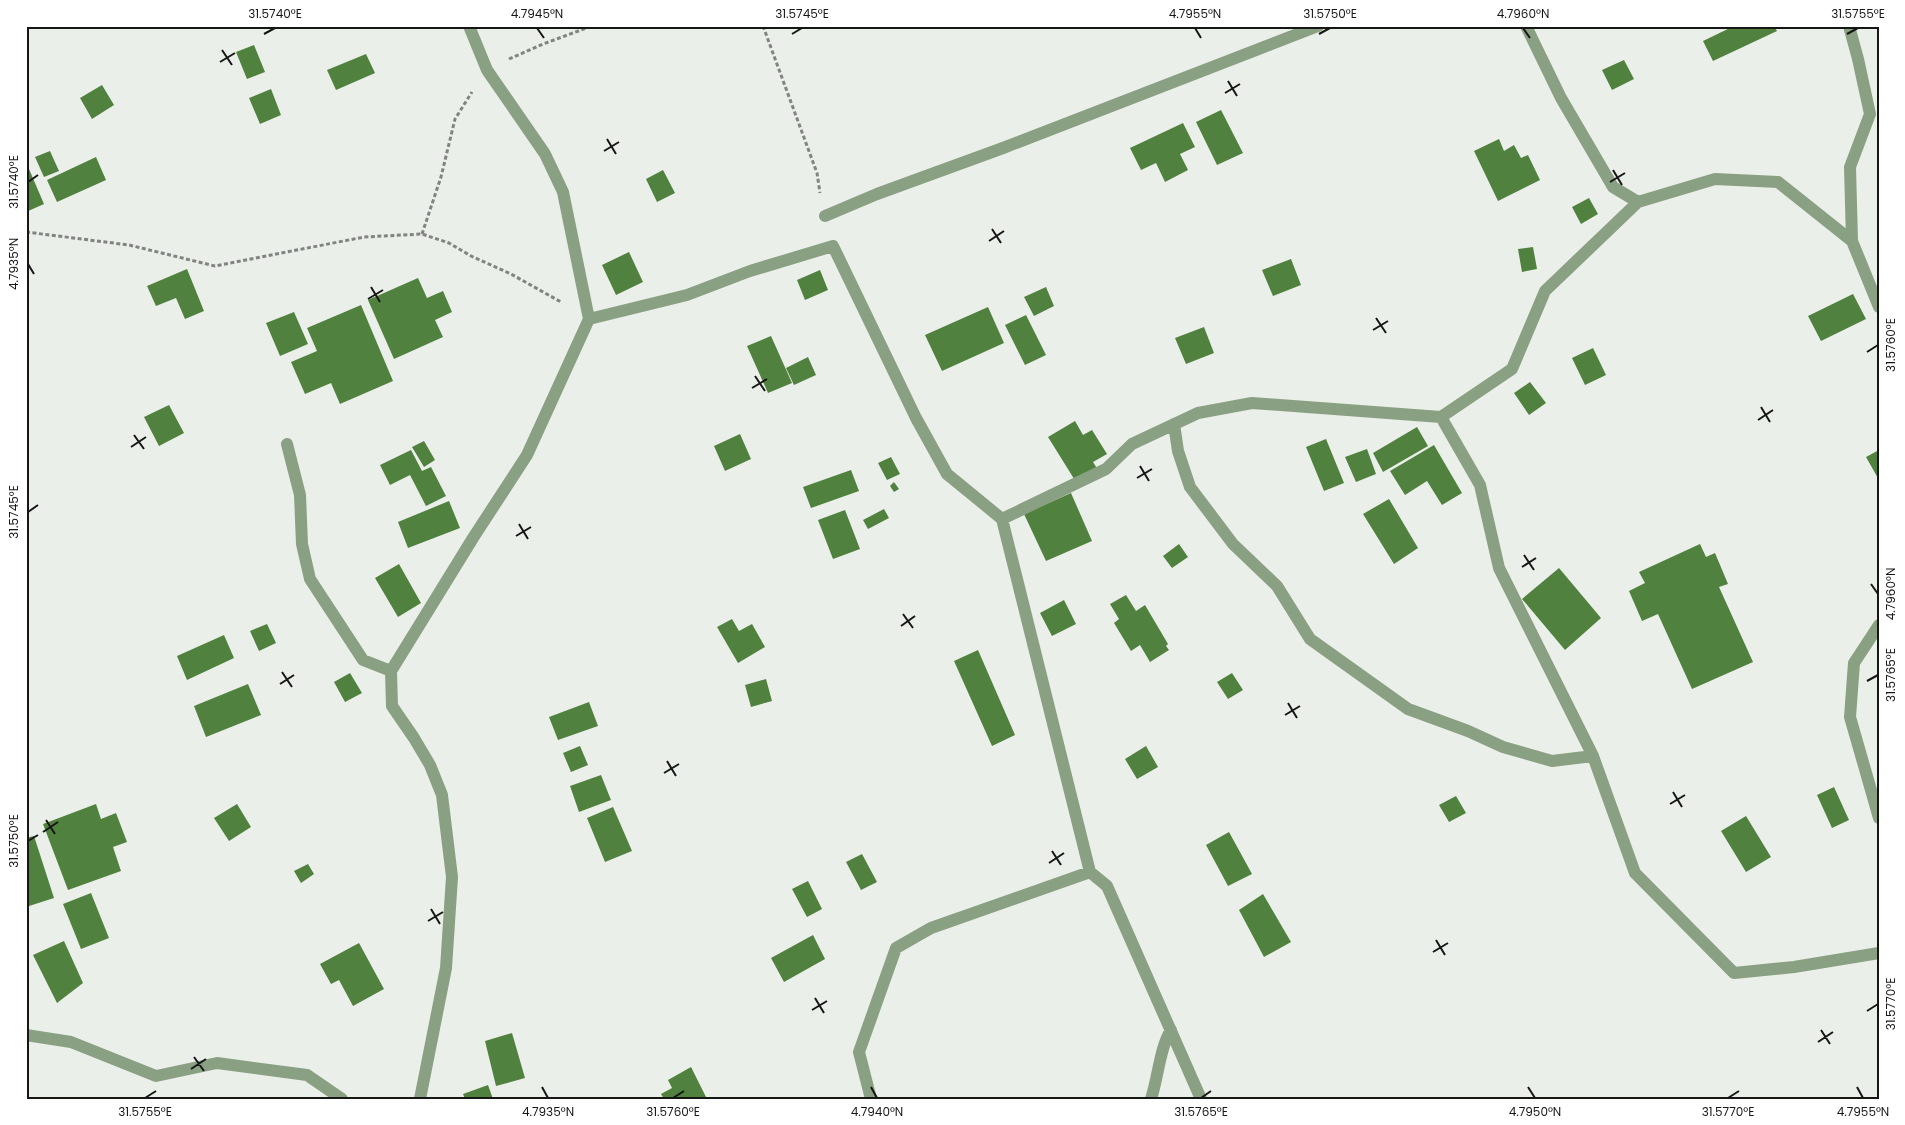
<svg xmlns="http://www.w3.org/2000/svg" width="1905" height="1125" font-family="Poppins,sans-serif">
  <rect width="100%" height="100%" fill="#ebefea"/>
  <path fill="#51813e" d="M1734 26H1774L1777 31 1713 61 1703 41Z
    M254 45 265 72 247 79 236 52Z
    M366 54 375 73 336 90 327 70Z
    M1624 60 1634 79 1612 90 1602 70Z
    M102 85 114 105 92 119 80 98Z
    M271 89 281 115 260 124 249 98Z
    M1221 110 1243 153 1217 165 1196 122Z
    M1183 123 1195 147 1180 154 1188 170 1165 182 1156 163 1141 170 1130 148Z
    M1499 139 1504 151 1514 145 1521 158 1528 155 1540 180 1498 201 1474 151Z
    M50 151 59 171 44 177 35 157Z
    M96 157 106 180 57 202 47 180Z
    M26 162 44 204 26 212Z
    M663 170 675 193 657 202 646 179Z
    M1589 198 1598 214 1581 224 1572 207Z
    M1533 247 1537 269 1522 272 1518 249Z
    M629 252 643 282 616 295 602 265Z
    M1291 259 1301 285 1273 296 1262 270Z
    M187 269 204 311 185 319 176 298 156 306 147 286Z
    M820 270 828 290 805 300 797 280Z
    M418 278 427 298 443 291 452 312 435 320 443 337 394 359 368 300Z
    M1046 287 1054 306 1034 316 1024 297Z
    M1853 294 1866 319 1821 341 1808 316Z
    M361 305 393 381 340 404 331 383 305 394 291 362 317 351 307 328Z
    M988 307 1004 343 942 371 925 335Z
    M294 312 308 344 280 356 266 323Z
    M1026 315 1046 355 1025 365 1005 325Z
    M1204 327 1214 353 1186 364 1175 338Z
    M771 336 792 383 768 393 747 346Z
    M1593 348 1606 375 1585 385 1572 358Z
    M808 357 816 375 794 385 786 368Z
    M1530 382 1546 403 1529 415 1514 393Z
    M169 405 184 433 159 446 144 417Z
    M1075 421 1083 435 1092 430 1107 454 1093 462 1098 470 1076 482 1048 437Z
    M1417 427 1428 446 1383 472 1373 453Z
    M740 434 751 459 725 471 714 446Z
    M1326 439 1344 483 1324 491 1306 447Z
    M424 441 435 460 424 467 412 447Z
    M1434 445 1462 493 1442 505 1427 481 1405 495 1390 471Z
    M1367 449 1376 474 1356 482 1345 457Z
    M411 450 422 471 431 467 446 496 426 506 410 475 390 485 380 465Z
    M1879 450V480L1866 457Z
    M891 457 900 474 887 480 878 463Z
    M851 470 859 491 811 508 803 487Z
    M894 482 899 489 894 492 890 486Z
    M1071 493 1092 541 1046 561 1024 514Z
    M1389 499 1418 548 1394 564 1363 514Z
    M449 501 460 528 408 548 398 522Z
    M884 509 889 518 868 529 863 520Z
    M845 510 860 549 833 559 818 520Z
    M1179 544 1188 557 1172 568 1163 556Z
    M1700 544 1706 557 1715 553 1728 584 1719 587 1753 662 1692 689 1658 614 1642 621 1629 591 1645 583 1639 572Z
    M399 564 421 603 398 617 375 578Z
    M1559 568 1601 618 1565 650 1522 599Z
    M1126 595 1136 611 1145 605 1168 644 1166 646 1169 650 1150 662 1140 645 1131 651 1114 623 1119 619 1110 604Z
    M1064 600 1076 624 1052 636 1040 613Z
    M732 619 739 631 752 624 765 647 738 663 717 627Z
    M267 624 276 643 259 651 250 631Z
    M224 635 234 658 187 680 177 656Z
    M978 650 1015 735 992 746 954 661Z
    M350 673 362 693 345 702 334 682Z
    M1232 673 1243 690 1228 699 1217 682Z
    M766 679 772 701 751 707 745 685Z
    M248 684 261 715 206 737 194 706Z
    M589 702 598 726 558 740 549 717Z
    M580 746 588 765 571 772 563 753Z
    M1146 746 1158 767 1137 779 1125 759Z
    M601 775 611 800 579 812 570 786Z
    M1834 787 1849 820 1832 828 1817 795Z
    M1456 796 1466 813 1449 822 1439 805Z
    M96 804 101 819 116 813 127 842 113 847 121 871 68 890 43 824Z
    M237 804 251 827 229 841 214 818Z
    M613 807 632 851 605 862 587 818Z
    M1746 816 1771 857 1746 872 1721 831Z
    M1229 832 1252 874 1228 886 1206 845Z
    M34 836 54 898 26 907V838Z
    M862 854 877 882 861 890 846 862Z
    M308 864 314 874 301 883 294 871Z
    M808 881 822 909 807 917 792 889Z
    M91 893 109 938 81 949 63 904Z
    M1263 894 1291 942 1264 957 1239 910Z
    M813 935 825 959 784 982 771 958Z
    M64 941 83 983 57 1003 33 955Z
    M359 943 384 989 353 1006 339 980 331 984 320 964Z
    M512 1033 525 1078 496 1086 485 1041Z
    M691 1067 707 1099H664L661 1094 672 1088 668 1080Z
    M488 1085 493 1099H465L463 1094Z"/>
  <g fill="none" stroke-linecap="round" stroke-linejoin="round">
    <path stroke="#818480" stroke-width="3" stroke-dasharray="4 2.5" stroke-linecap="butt" d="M763 26 817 173 820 193
      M509 59 543 44 592 26
      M26 232 129 245 215 266 364 237 422 234 449 243 471 256 511 274 561 302
      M422 234 441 177 455 119 472 92"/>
    <path stroke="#8aa082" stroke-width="12" d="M1526 26 1561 98 1613 187 1638 202
      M1849 26 1858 59 1870 114 1850 167 1852 241 1879 307
      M825 216 877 194 1003 148 1318 26
      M589 319 687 295 750 271 833 246 916 418 947 474 1002 519 1090 872 1107 886 1201 1099
      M1441 417 1512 369 1545 291 1638 202 1715 179 1778 182 1852 241
      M1174 424 1178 451 1190 487 1233 544 1277 586 1310 639 1408 709 1468 731 1503 747 1552 761 1593 756
      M287 444 300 495 302 544 310 579 363 660 391 671
      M1002 519 1106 469 1132 444 1198 413 1252 403 1441 417 1480 485 1499 568 1593 756 1635 873 1734 973 1794 967 1879 953
      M1879 625 1854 663 1850 717 1879 818
      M26 1035 71 1042 156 1076 217 1063 307 1075 342 1099
      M420 1099 446 968 452 877 442 795 430 765 414 738 392 706 391 671 473 538 527 455 589 319 563 192 545 154 487 70 469 26
      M871 1099 859 1052 896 948 931 928 1090 872
      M1151 1099C1158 1078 1160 1047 1171 1030"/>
  </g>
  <path fill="none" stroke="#161715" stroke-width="2" d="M537 28 544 38M1195 28 1201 38M1523 28 1530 38M264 34 275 28M792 34 802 28M1319 34 1330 28M1847 34 1858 28M222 50 232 65M220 62 235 53M1228 81 1237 96M1225 93 1240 84M607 139 616 154M604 151 619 142M1613 170 1622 185M28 182 38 175M1610 182 1625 173M992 229 1001 243M989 241 1004 231M28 264 34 274M371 287 380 302M368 299 383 290M1376 318 1386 333M1373 330 1388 321M1867 352 1878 345M755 376 765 391M752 388 767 379M1761 407 1770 422M1758 420 1773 410M134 435 144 449M131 447 146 437M1140 466 1149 481M1137 478 1152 469M28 512 38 505M519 524 528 539M516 536 531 527M1524 555 1534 570M1522 567 1536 558M1871 584 1878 594M903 614 913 628M901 626 915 616M282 672 292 687M1867 681 1878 675M280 684 294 675M1288 703 1297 718M1285 715 1300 706M667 761 676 776M664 773 679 764M1673 792 1682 807M1670 804 1685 795M46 820 55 834M43 832 58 822M28 841 38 835M1052 851 1061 865M1049 863 1064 853M431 909 440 924M428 921 443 912M1436 940 1445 955M1433 952 1448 943M815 998 824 1013M812 1010 827 1001M1867 1011 1878 1004M1821 1030 1830 1044M1818 1042 1833 1032M194 1057 204 1071M191 1069 206 1059M542 1087 548 1098M871 1087 877 1098M1528 1087 1535 1098M1857 1087 1863 1098M145 1098 156 1091M673 1098 684 1091M1201 1098 1211 1091M1728 1098 1739 1091"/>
  <rect width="1905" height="1125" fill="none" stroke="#ffffff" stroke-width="55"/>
  <rect x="28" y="28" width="1850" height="1070" fill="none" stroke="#161715" stroke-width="2"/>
  <g font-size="12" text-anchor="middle" fill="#161715">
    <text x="275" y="18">31.5740°E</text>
    <text x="537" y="18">4.7945°N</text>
    <text x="802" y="18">31.5745°E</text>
    <text x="1195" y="18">4.7955°N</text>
    <text x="1330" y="18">31.5750°E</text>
    <text x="1523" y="18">4.7960°N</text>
    <text x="1858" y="18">31.5755°E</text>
    <text transform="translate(14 182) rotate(-90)" y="4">31.5740°E</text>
    <text transform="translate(14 264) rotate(-90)" y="4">4.7935°N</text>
    <text transform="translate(1891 345) rotate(-90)" y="4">31.5760°E</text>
    <text transform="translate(14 512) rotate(-90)" y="4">31.5745°E</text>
    <text transform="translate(1891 594) rotate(-90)" y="4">4.7960°N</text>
    <text transform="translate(1891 675) rotate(-90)" y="4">31.5765°E</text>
    <text transform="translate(14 841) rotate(-90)" y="4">31.5750°E</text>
    <text transform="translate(1891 1004) rotate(-90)" y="4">31.5770°E</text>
    <text x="145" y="1116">31.5755°E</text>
    <text x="548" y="1116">4.7935°N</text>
    <text x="673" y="1116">31.5760°E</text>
    <text x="877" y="1116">4.7940°N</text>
    <text x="1201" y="1116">31.5765°E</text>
    <text x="1535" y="1116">4.7950°N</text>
    <text x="1728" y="1116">31.5770°E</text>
    <text x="1863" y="1116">4.7955°N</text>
  </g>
</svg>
